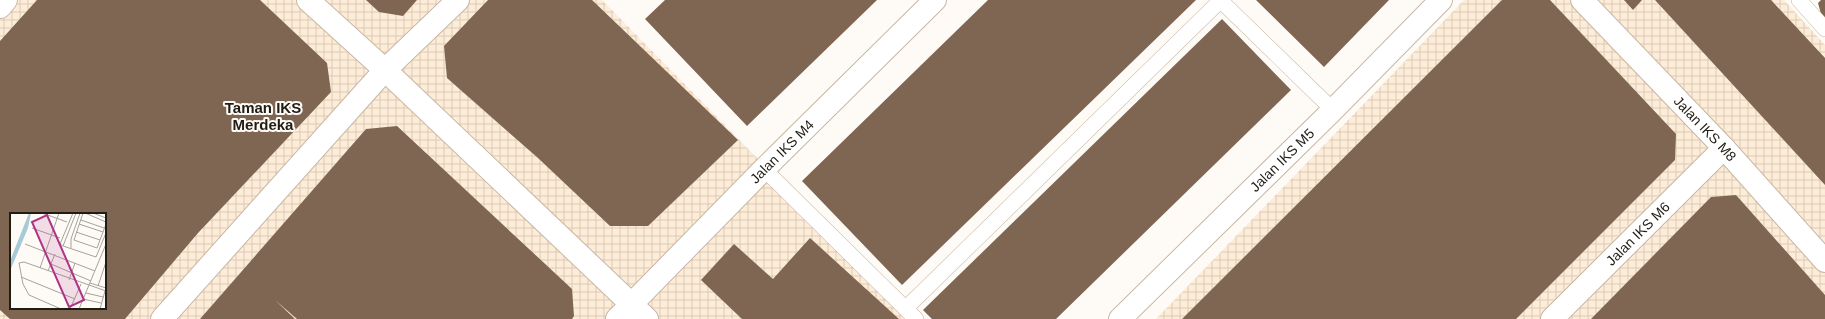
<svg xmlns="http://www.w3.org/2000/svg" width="1825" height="319" font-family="Helvetica,sans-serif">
  <defs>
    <pattern id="industrial-grid" width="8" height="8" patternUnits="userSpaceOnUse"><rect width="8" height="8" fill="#fdecd7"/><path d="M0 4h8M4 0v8" fill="none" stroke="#d9cab8"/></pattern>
  </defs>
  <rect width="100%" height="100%" fill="#fefbf7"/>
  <path fill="url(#industrial-grid)" fill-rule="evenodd" d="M0 0H602L915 319H0ZM11 214H105V308H11Z
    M1464 0H1784L1825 45V319H1156Z"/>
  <path fill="#7f6653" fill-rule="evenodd" d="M37 0H260L327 63 331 92 198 233 125 319H10L0 310V41ZM11 214H105V308H11Z
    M366 0H417L403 16 379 12Z
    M488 0H592L738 140 648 226H610L538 158 447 78 444 46Z
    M665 0H877L747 126 645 19Z
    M988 0H1196L902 285 802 181Z
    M1256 0H1389L1324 67Z
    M1502 0H1550L1676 134 1675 160 1516 319H1182Z
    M1624 0H1642L1633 10Z
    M1655 0H1771L1825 58V185Z
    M1821 0H1825V18L1821 14 1818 3Z
    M1222 19 1291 90 1056 319H932L923 310Z
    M397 126 572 289 574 316 572 319H297L275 300 295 319H200L366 129Z
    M1736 195 1825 295V319H1591L1711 197Z
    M810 238 899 319H742L701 280 734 244 773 279Z"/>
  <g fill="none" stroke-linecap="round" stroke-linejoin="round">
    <defs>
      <path id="service" d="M1220 0 1333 110
        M1799 0 1825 29
        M764 169 916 319
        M906 308 1221 0"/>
      <g id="minor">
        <path d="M308 0 385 70 647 319"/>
        <path id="s1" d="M1582 0 1724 148 1825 261"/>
        <path d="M0 7 6 0"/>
        <path d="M162 319 385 70 458 0"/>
        <path id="s2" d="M617 319 764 169 935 0"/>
        <path id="s3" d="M1120 319 1333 110 1441 0"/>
        <path id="s4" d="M1552 319 1724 148"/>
      </g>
    </defs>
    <use href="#service" stroke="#c7b8a4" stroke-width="16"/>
    <use href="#minor" stroke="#c7b8a4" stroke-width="24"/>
    <use href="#service" stroke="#fff" stroke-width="15"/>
    <use href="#minor" stroke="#fff" stroke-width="22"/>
  </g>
  <g text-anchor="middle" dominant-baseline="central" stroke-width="4" stroke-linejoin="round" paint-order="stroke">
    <g font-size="14" fill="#211c14" stroke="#fefbf7">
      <text stroke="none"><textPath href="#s1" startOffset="178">Jalan IKS M8</textPath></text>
      <text stroke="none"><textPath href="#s2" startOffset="235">Jalan IKS M4</textPath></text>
      <text stroke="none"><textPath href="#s3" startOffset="227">Jalan IKS M5</textPath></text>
      <text stroke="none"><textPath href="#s4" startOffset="121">Jalan IKS M6</textPath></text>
    </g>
    <g font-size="15" font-weight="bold" fill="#211c14" stroke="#fefbf7">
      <text x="263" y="107">Taman IKS<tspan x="263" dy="17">Merdeka</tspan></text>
    </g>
  </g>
  <g transform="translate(10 213)">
    <rect width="96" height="96" fill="#fefbf7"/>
    <path d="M19 0H21L18 15 0 58V48Z" fill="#a7cad8"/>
    <path fill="none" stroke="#a6a29c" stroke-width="1" d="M32 0 57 9M66 0 53 33 86 44 96 20M73 0 64 27 87 35 96 11M75 0 96 9M83 0 96 5M71 7 94 15M69 11 93 19M22 15 50 25M66 19 90 27M15 31 85 58M53 33 50 31 63 0M61 35V26L70 0M9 50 14 49 96 78M9 50 13 71 19 82 51 96M41 51 81 68M30 55 49 0M38 58 45 41M11 64 65 86M59 67 65 50M80 70 96 75M88 73 96 49M76 80 93 84M73 86 91 90M60 96 71 71M69 96 96 31M90 96 95 78"/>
    <path fill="#af3486" fill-opacity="0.15" stroke="#af3486" stroke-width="2" d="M37 2 74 87 59 94 22 9Z"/>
    <rect width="96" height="96" fill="none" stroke="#211c14" stroke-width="2"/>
  </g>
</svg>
